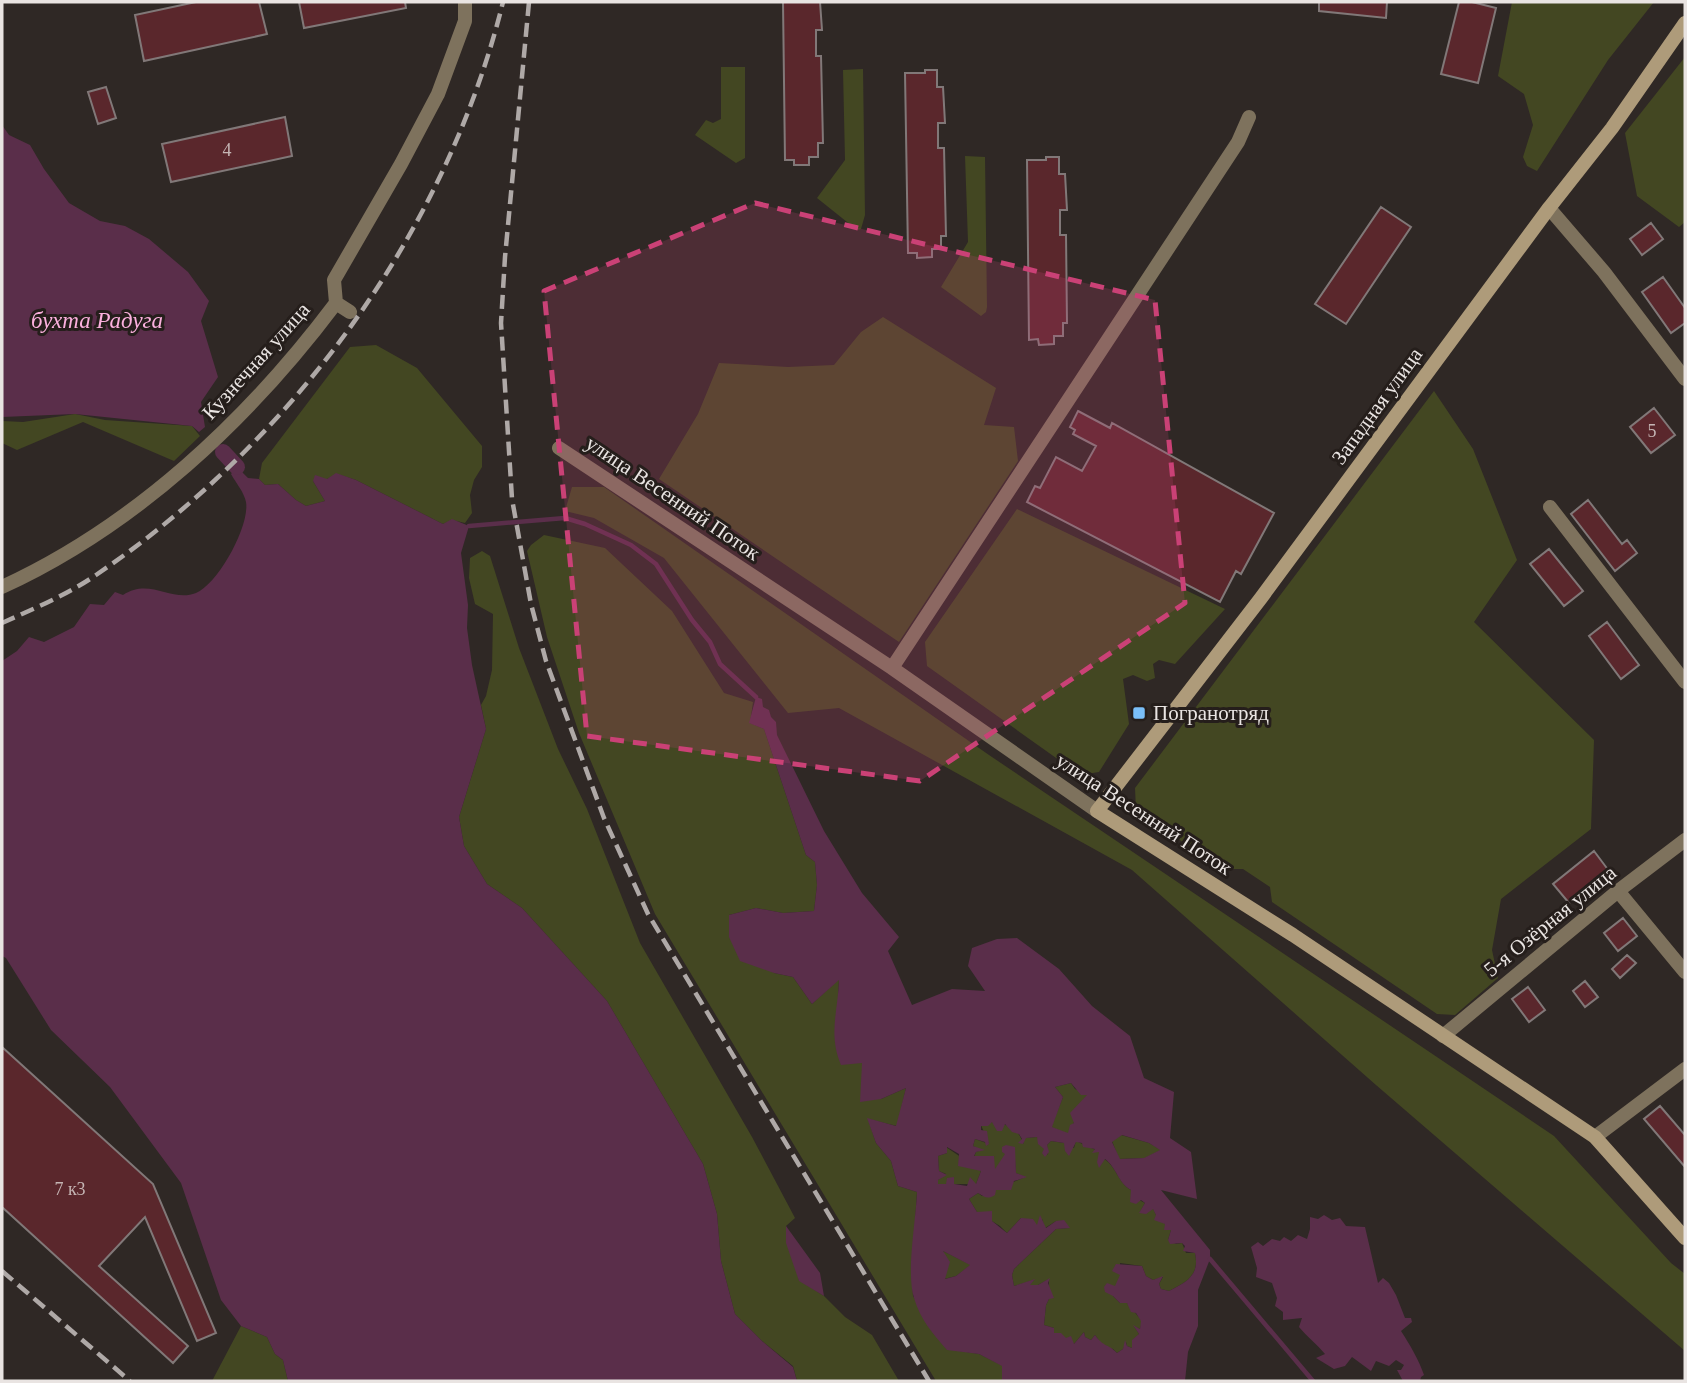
<svg xmlns="http://www.w3.org/2000/svg" width="1687" height="1383" font-family="Georgia,serif">
  <rect width="100%" height="100%" fill="#2f2825"/>
  <path fill="#434722" d="M1512 2H1654L1608 60 1537 171 1527 166 1523 157 1533 125 1524 94 1498 76Z
    M1685 57V222L1679 227 1637 196 1625 133Z
    M721 67H745V158L736 163 695 135 706 120 713 123 721 119Z
    M863 69 865 215 861 229 857 230 817 198 845 160 843 70Z
    M965 156 985 157 987 307 986 312 981 316 941 287 968 242Z
    M883 317 996 388 984 425 1014 427 1018 461 899 642 659 479 698 414 719 363 788 367 834 365 861 332Z
    M376 345 417 368 482 446V467L474 480 470 495 472 513 465 523 452 520 443 524 356 480 337 474 327 479 313 481 325 501 306 506 296 500 278 484 265 485 259 479 262 463 350 347Z
    M1434 391 1473 449 1517 560 1474 622 1594 740 1591 829 1501 899 1492 950 1498 978 1455 1015 1437 1014 1272 902 1270 887 1243 869H1222L1136 810 1135 788Z
    M75 414 105 420 192 426 200 436 174 461 83 422 17 450 2 443V421L23 422Z
    M572 487H604L989 755 1554 1136 1671 1263 1685 1274V1351L1376 1085 1132 870 839 708 788 713 664 558 594 518 565 511Z
    M1017 509 1225 609 1175 664 1159 660 1153 664 1155 678 1147 681 1133 675 1123 679 1129 724 1099 772 1080 775 927 666 925 642Z
    M544 535 605 548 672 611 724 693 753 702 750 723 764 729 806 855 815 862 817 885 814 911 783 913 756 908 729 915 774 973 793 977 812 1004 839 979 838 1001 862 1062 881 1099 906 1088 897 1126 868 1119 876 1143 891 1161 898 1186 917 1192 912 1269 913 1296 947 1349 979 1354 1003 1366 1002 1381H936L655 914 579 733 547 637 527 551 531 545Z
    M482 551 490 556 519 648 558 749 587 809 640 943 752 1137 795 1218 786 1226 799 1280 824 1296 845 1317 872 1335 899 1381H797L793 1366 762 1341 735 1314 721 1261 717 1214 703 1164 607 1001 522 908 487 884 464 846 459 817 486 729 481 705 486 696 492 670 493 614 475 604 469 578 470 558Z
    M1071 1083 1075 1089 1088 1095 1068 1134 1051 1127 1063 1097 1055 1087Z
    M992 1122C1007 1124 1019 1128 1023 1144L1025 1138 1037 1137 1048 1155 1047 1145 1051 1141 1064 1143 1074 1148 1076 1141 1100 1152 1099 1167 1104 1159C1117 1167 1118 1183 1131 1190V1196L1145 1203 1140 1212 1153 1208 1156 1215 1171 1230 1168 1240 1176 1244 1182 1243 1186 1253H1195C1200 1276 1186 1282 1169 1291L1161 1289 1159 1284 1163 1277 1153 1280 1146 1276 1142 1266 1120 1263V1278L1113 1296 1120 1303H1127L1142 1321 1140 1329 1134 1326 1139 1334 1132 1348 1127 1346 1126 1342 1123 1349 1117 1353 1113 1349 1103 1346 1095 1335 1091 1340 1085 1337 1084 1332 1074 1344 1054 1333V1328L1044 1325 1046 1305 1049 1299V1279L1038 1285H1029L1034 1280 1014 1286 1012 1275 1014 1269 1056 1229 1069 1228 1056 1221 1045 1228 1042 1219 1037 1227 1021 1218 1007 1233 1000 1226 977 1212 969 1199 978 1193 982 1196 1025 1177 1016 1173 1014 1147 1002 1152 1006 1153 1003 1160 995 1170 974 1157 976 1152 982 1150 973 1146 975 1139 989 1144 981 1125Z
    M1121 1135 1149 1143 1161 1150 1145 1158 1119 1159 1112 1141Z
    M946 1147 981 1171 976 1184H954V1177L946 1184H937L938 1180 946 1174 939 1171 938 1156 947 1153Z
    M943 1251 971 1265 956 1276 944 1279 945 1257Z
    M241 1326 267 1337 275 1354 283 1360 288 1381H212Z"/>
  <path fill="#5a2e4a" fill-rule="evenodd" d="M2 125 9 135 30 145 44 169 69 203 100 221 125 226 149 239 188 272 209 301 201 321 218 377 201 402 205 427 199 432 192 426 75 414 2 417Z
    M237 467 248 478 259 479 265 485 278 484 296 500 306 506 325 501 313 481 315 475 327 479 336 473 356 480 443 524 452 519 469 526 461 553 468 605 467 628 472 665 486 729 459 817 464 846 487 884 522 908 607 1001 703 1164 717 1214 721 1261 735 1314 762 1341 793 1367 797 1381H288L283 1360 275 1354 267 1337 241 1326 221 1300 181 1183 110 1087 51 1030 6 958 2 956V661L17 651 29 637 44 642 74 627 90 604 104 605 115 592 123 595C150 577 172 603 196 593 218 584 250 526 246 502 244 492 236 483 231 474Z
    M756 697 762 699 763 707 769 710 771 717 776 722 777 735 824 831 862 893 899 937 888 951 912 1005 952 989 985 991 968 966 972 948 997 939 1017 938 1059 969 1092 1006 1130 1036 1144 1078 1174 1092 1170 1138 1191 1152 1197 1199 1161 1190 1210 1250V1259L1198 1290V1326L1188 1352 1185 1381H1002V1366L979 1354 947 1350C933 1334 920 1319 914 1298 906 1273 916 1220 917 1192L898 1186 891 1161 876 1143 867 1118 896 1126 906 1088 881 1099 860 1102 862 1063 841 1065C828 1034 838 1012 839 980L812 1004 793 977 774 973 740 961 729 937V915L756 908 783 913 814 911 817 885 815 862 806 855 764 729 749 723ZM1071 1083 1081 1095H1087L1070 1113 1074 1123 1070 1125 1068 1133 1052 1127 1063 1097 1055 1087ZM992 1122 997 1131H1002L1005 1124 1012 1132 1019 1134 1022 1139 1018 1143 1023 1144 1026 1138 1037 1137 1038 1144 1044 1149 1042 1153 1045 1157 1049 1152 1047 1145 1051 1141 1064 1143 1065 1151 1069 1156 1076 1142 1082 1143 1083 1147 1095 1149 1092 1153 1099 1152 1097 1162 1099 1168 1105 1159C1117 1168 1118 1183 1131 1190L1130 1202 1136 1204 1141 1200 1145 1203 1139 1213 1146 1214 1153 1209 1156 1215 1154 1220 1165 1224 1164 1230H1171L1168 1240 1170 1244 1182 1243 1185 1246 1183 1251 1195 1253C1200 1276 1186 1282 1169 1291L1161 1289 1159 1284 1163 1276 1153 1280 1146 1276 1142 1266 1116 1264 1112 1271 1120 1275 1115 1286 1107 1283 1104 1287 1105 1292 1113 1296 1120 1303H1127L1131 1312 1136 1313 1141 1321 1140 1329 1133 1325 1139 1334 1132 1340V1348L1127 1346 1125 1340 1123 1349 1117 1353C1109 1344 1103 1347 1095 1335L1091 1340 1085 1337 1084 1332 1074 1344 1071 1336 1066 1338 1061 1333H1054V1328L1044 1325 1046 1305 1049 1299 1054 1298 1048 1283 1050 1278 1038 1285H1030L1035 1279 1014 1286 1012 1275 1014 1269 1056 1229 1070 1228 1064 1220 1056 1221 1046 1228 1040 1215 1037 1225 1033 1219 1021 1218 1007 1233 992 1221V1211L977 1212 969 1199 978 1193C985 1197 987 1200 995 1195L996 1190H1011L1014 1181 1027 1177 1016 1173 1015 1147 1006 1145 1002 1147V1152L1005 1154 995 1169 994 1156H974L976 1152 985 1150 973 1146 975 1139 985 1142 986 1146 989 1144 987 1131 981 1130V1126H988ZM1122 1135 1149 1143 1160 1150 1144 1158 1120 1159 1112 1142ZM947 1147 959 1154 958 1166 981 1171 976 1184 970 1177 967 1186 954 1184V1177L947 1178 946 1184H938V1180L947 1175 939 1171 938 1156 947 1153ZM943 1251 970 1265 956 1276 945 1279 950 1262Z
    M1324 1215 1332 1220 1340 1218 1346 1226 1365 1227 1378 1283 1383 1278 1389 1283 1396 1295 1405 1318H1411L1412 1322 1401 1331C1410 1345 1419 1360 1424 1375L1421 1377 1420 1381H1403L1397 1370H1401L1404 1365 1396 1360 1389 1366 1376 1361 1371 1371 1352 1357 1345 1366 1334 1369 1316 1358 1325 1354C1317 1344 1307 1337 1299 1327L1302 1318 1283 1320V1312L1275 1306 1277 1298 1272 1283 1256 1277 1257 1268 1251 1247 1258 1242 1263 1246 1272 1239 1280 1241 1284 1237 1291 1241 1298 1235 1307 1239 1310 1229V1217L1318 1219Z
    M786 1226 820 1273 824 1296 799 1281 786 1243Z"/>
  <g fill="none" stroke-linecap="round" stroke-linejoin="round">
    <path stroke="#5a2e4a" stroke-width="4.5" d="M469 526 565 518 585 524 631 545 656 564 692 620 710 642 720 664 756 697
      M1210 1259 1313 1381"/>
    <path stroke="#5a2e4a" stroke-width="16" d="M223 452 237 467"/>
  </g>
  <path fill="#5a272c" stroke="#817878" stroke-width="2" d="M196 2H259L267 34 144 61 135 15Z
    M299 2H405L406 8 304 28Z
    M783 2H820L822 30H816V56H821L823 143H818V157H809V165H794V160H785Z
    M1319 2H1387L1386 18 1319 11Z
    M1459 2H1472L1496 8 1478 83 1441 74Z
    M925 70H937V87H943L945 123H938V148H944L946 236H941V249H932V257L917 258V253H908L905 73H925Z
    M106 87 116 118 98 124 88 92Z
    M285 117 292 156 171 182 162 144Z
    M1046 157H1059V174H1065L1067 210H1060V235H1066L1067 323H1063V336H1054V344L1039 345 1038 339 1029 340 1027 160H1046Z
    M1381 207 1411 227 1346 324 1315 304Z
    M1651 223 1663 239 1642 255 1630 239Z
    M1663 277 1685 308V323L1671 333 1642 292Z
    M1654 408 1675 435 1651 453 1630 427Z
    M1078 411 1110 428 1112 423 1274 513 1241 574 1236 571 1220 602 1027 502 1035 486 1040 488 1056 457 1082 471 1096 446 1073 434 1075 430 1070 427Z
    M1588 500 1622 544 1627 540 1637 553 1615 571 1571 514Z
    M1549 549 1583 591 1564 606 1530 564Z
    M1607 622 1639 665 1621 679 1589 636Z
    M1594 851 1609 871 1569 903 1553 884Z
    M1623 918 1637 936 1618 951 1604 933Z
    M1627 955 1636 963 1620 978 1612 969Z
    M1585 981 1598 997 1585 1007 1573 991Z
    M1528 987 1545 1010 1529 1022 1512 999Z
    M2 1047 153 1184 216 1333 197 1341 145 1217 99 1266 188 1346 173 1363 2 1207Z
    M1660 1106 1685 1135V1167L1644 1119Z"/>
  <g fill="none" stroke-linecap="round" stroke-linejoin="round">
    <path stroke="#7e725d" stroke-width="14" d="M1549 208 1604 272 1685 379
      M336 303 350 312
      M559 448 892 668 1097 811
      M1550 507 1685 682
      M2 587C135 526 248 420 336 303L334 280 401 164 438 94 465 21V2
      M892 668 1238 142 1249 117
      M1618 891 1685 972
      M1443 1036 1618 891 1685 840
      M1595 1137 1685 1069"/>
    <path stroke="#ae9b7a" stroke-width="14" d="M1685 23 1612 128 1549 208 1261 598 1097 811 1293 935 1595 1137 1685 1238"/>
    <path stroke="#afa9a7" stroke-width="4.5" stroke-dasharray="14 7" stroke-linecap="butt" d="M529 2 505 257 501 323 512 499 531 604 546 661 604 818 648 914 929 1381
      M2 623C33 609 67 595 96 575 292 442 446 233 503 2
      M2 1271 130 1381"/>
  </g>
  <path fill="#ca4176" fill-opacity="0.2" stroke="#ca4176" stroke-width="5" stroke-dasharray="14 9" stroke-linejoin="round" d="M755 203 1155 300 1185 603 920 781 587 736 544 291Z"/>
  <rect fill="#7abff8" stroke="#251e1b" stroke-width="2.5" x="1132" y="706" width="14" height="14" rx="3.5"/>
  <g text-anchor="middle" dominant-baseline="central" stroke-width="6" stroke-linejoin="round" paint-order="stroke">
    <g font-size="18" fill="#c5b5b4">
      <text x="227" y="150">4</text>
      <text x="1652" y="431">5</text>
      <text x="70" y="1189">7 к3</text>
    </g>
    <g font-size="21" fill="#e9e4e2" stroke="#251e1b">
      <text transform="translate(256 361) rotate(-48)">Кузнечная улица</text>
      <text transform="translate(1377 406) rotate(-54)">Западная улица</text>
      <text transform="translate(673 498) rotate(34)">улица Весенний Поток</text>
      <text transform="translate(1144 814) rotate(33)">улица Весенний Поток</text>
      <text transform="translate(1550 921) rotate(-39)">5-я Озёрная улица</text>
    </g>
    <g font-size="21" fill="#e9e4e2" stroke="#251e1b" text-anchor="start">
      <text x="1153" y="713">Погранотряд</text>
    </g>
    <g font-size="23" font-style="italic" fill="#fcb0de" stroke="#251e1b">
      <text x="97" y="320">бухта Радуга</text>
    </g>
  </g>
  <rect width="1687" height="1383" fill="none" stroke="#e9e4e2" stroke-width="7"/>
</svg>
